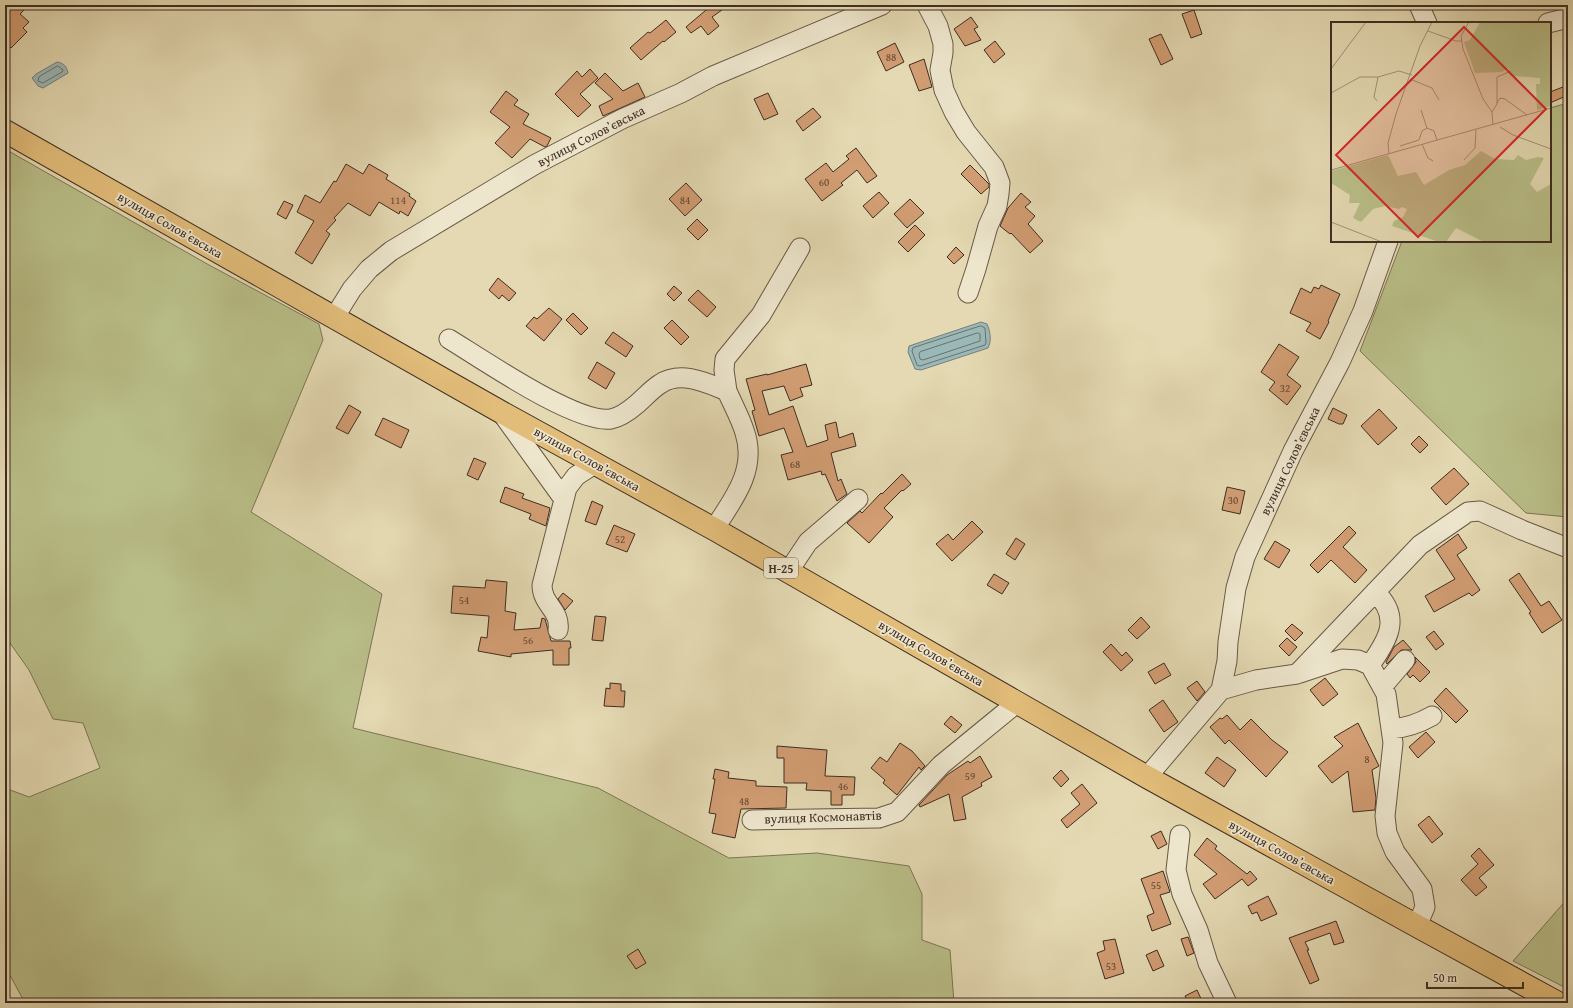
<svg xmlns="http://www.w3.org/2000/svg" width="1573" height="1008" font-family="'Gentium Book Plus',serif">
  <rect width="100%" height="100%" fill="#e4d9b2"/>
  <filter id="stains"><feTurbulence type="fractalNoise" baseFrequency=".005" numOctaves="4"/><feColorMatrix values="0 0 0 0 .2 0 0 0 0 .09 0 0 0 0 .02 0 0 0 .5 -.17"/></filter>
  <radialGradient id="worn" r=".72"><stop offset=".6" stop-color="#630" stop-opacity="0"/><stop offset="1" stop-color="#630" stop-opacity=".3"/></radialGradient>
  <path fill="#b9be88" stroke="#7c7655" d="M1568 103V517L1526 513 1360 351 1402 241H1550V108Z
    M5 149 209 265 319 324 323 340 251 512 382 594 353 728 598 788 729 858 817 853 909 866 922 894V940L950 950 954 1003H25L5 966V788L29 797 100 768 83 723 53 719 29 670 5 636Z
    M1568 898V989L1513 961Z"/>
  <path fill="#9ab8b7" stroke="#76807b" d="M57 62C64 63 67 67 68 73L43 88 38 86 32 78 36 74Z
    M981 322 987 324C990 330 992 341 988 348L921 370 915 369 908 352 909 346Z"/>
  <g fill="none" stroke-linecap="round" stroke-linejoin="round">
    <path stroke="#6c726c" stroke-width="1" d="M58 66 63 70 62 72 43 83 38 81 39 77Z
      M981 326 985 328 986 343 985 345 920 366 917 365 912 351 913 348Z
      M978 333 980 334V341L923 360 920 359 919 354 920 352Z"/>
  </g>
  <path fill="#d29d73" stroke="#3f2d22" d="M5 5H18L24 10 20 14 29 22 23 28 27 32 11 48 5 42Z
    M712 5H729L712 17 719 26 708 35 701 26 691 33 686 27Z
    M1194 10 1202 34 1191 38 1182 14Z
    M971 17 978 27 974 29 981 40 965 46 954 29Z
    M666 20 676 32 664 42 663 41 641 60 630 48 648 32 650 33Z
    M1161 34 1173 59 1161 65 1149 39Z
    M995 41 1005 54 994 63 984 50Z
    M895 43 904 62 886 71 877 52Z
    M924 59 932 87 919 91 909 65Z
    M590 69 598 78 580 94 591 105 578 117 555 94 577 71 582 77Z
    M605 73 623 91 638 83 645 97 603 116 599 106 613 99 595 83Z
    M1568 85V95L1550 103V92Z
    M506 91 518 100 514 105 529 114 523 124 551 138 547 146 545 147 530 139 512 158 495 143 510 127 490 112Z
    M768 93 778 114 764 120 754 99Z
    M813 108 821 117 803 131 796 121Z
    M856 148 877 176 867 183 857 170 841 183 843 185 822 201 805 179 826 163 833 172 849 159 846 156Z
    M346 164 363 174 369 164 388 175 386 179 410 194 409 196 416 201 408 216 400 211 399 214 379 202 370 216 348 203 334 218 336 220 326 231 330 234 312 264 295 253 314 221 297 212 305 195 320 203 334 181 336 182Z
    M970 165 989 184V187L981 194 961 174Z
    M686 183 702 200 685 216 669 199Z
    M879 192 889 203 873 218 863 206Z
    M1021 193 1031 202 1025 207 1035 216 1028 224 1043 241 1030 253 1011 233 1010 234 1000 226 1008 208Z
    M910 199 924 213 907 228 894 214Z
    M284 201 293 205 286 219 277 214Z
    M697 219 708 230 698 240 687 229Z
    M915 225 925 235 908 252 898 242Z
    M956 247 964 255 954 264 947 257Z
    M498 278 516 293 509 301 502 295 499 299 489 290Z
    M1321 285 1340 294 1328 321 1329 322 1320 339 1306 331 1311 323 1290 313 1301 288 1311 293 1314 287 1319 289Z
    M674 286 682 293 674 301 667 294Z
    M698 290 716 307 707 317 688 300Z
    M549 308 562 319 544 341 526 326 534 317 537 319Z
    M573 313 588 328 581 335 566 320Z
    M672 320 689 337 681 345 664 328Z
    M613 332 633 346 626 357 605 343Z
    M1279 344 1299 357 1287 375 1301 386 1287 405 1269 390 1275 382 1261 372Z
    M597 362 615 373 606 389 588 378Z
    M806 364 812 385 800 388 803 396 790 401 784 386 762 391 769 415 793 406 807 447 828 440 825 425 836 422 839 438 853 433 856 446 831 453 838 481 841 479 847 494 837 501 825 474 822 475 821 471 788 480 781 455 793 452 784 428 759 436 752 411 755 410 746 379 767 374V375Z
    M349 405 361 412 348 434 336 428Z
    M1333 408 1347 415 1343 424H1339L1328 419Z
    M1379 409 1397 428 1378 445 1361 426Z
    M383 418 409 430 401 448 375 435Z
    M1419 436 1428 445 1420 453 1411 444Z
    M474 458 486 463 478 480 467 475Z
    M1454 468 1469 484 1446 505 1431 488Z
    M902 474 911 484 903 491 902 490 884 508 893 517 869 543 847 523 860 511 862 513 881 493 882 494Z
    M505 487 524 494 522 498 550 508 546 526 529 519 531 514 500 502Z
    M1227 487 1245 491 1240 514 1222 510Z
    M592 501 603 506 596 525 585 521Z
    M972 521 983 532 952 561 936 544 948 534 953 540Z
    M614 525 635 534 627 552 606 544Z
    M1349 526 1356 533 1343 547 1367 570 1355 583 1331 560 1318 573 1310 565Z
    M1458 534 1467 548 1457 555 1480 590 1472 596 1469 593 1434 612 1425 596 1455 579 1436 550Z
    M1016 538 1025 544 1015 560 1006 554Z
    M1275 541 1290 550 1279 568 1264 559Z
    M1519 573 1541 606 1549 601 1562 620 1542 633 1529 613 1531 612 1509 580Z
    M994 574 1009 583 1002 594 987 585Z
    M486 580 507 582 505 611 516 613 514 630 540 628 542 618 545 619 551 641H570L571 648H569V665H553V650L511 654V657L478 651 481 637 487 638 489 616 451 613 453 586 485 588Z
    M563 593 573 601 565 610 558 599Z
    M595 616 606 617 603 641 592 640Z
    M1141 617 1150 627 1137 639 1128 630Z
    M1292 624 1303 633 1295 641 1285 631Z
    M1434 631 1444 644 1436 650 1426 637Z
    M1287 638 1297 647 1289 656 1279 646Z
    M1403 640 1412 650H1401L1387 664 1386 662 1394 647Z
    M1111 644 1122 656 1126 652 1133 660 1121 671 1103 652Z
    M1415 657 1430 672 1420 682 1413 675 1410 678 1407 674 1416 662Z
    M1164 663 1171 675 1155 684 1148 672Z
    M1325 678 1338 694 1323 706 1310 690Z
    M1197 681 1205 692 1197 701 1187 688Z
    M610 683 621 684V691H625L624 707 604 706 606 688 610 689Z
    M1446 688 1468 711 1456 723 1434 701Z
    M1163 700 1178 722 1164 732 1149 710Z
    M1227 715 1240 730 1251 719 1272 740 1288 752 1266 777 1229 740 1225 744 1210 727 1220 718 1222 719Z
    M951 716 962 725 955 733 944 724Z
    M1358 723 1379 766 1372 770 1376 798 1375 810 1353 812 1348 771 1332 783 1318 766 1343 746 1334 737Z
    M1426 732 1435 742 1418 758 1409 747Z
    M900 743 912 751 925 766 921 770 919 767 897 795 883 783 885 780 871 768 880 757 887 762Z
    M777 746 827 750 825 776 855 777 854 795H842V805H831V791L806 790 807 783H784V758H777Z
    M980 756 992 777 981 783 982 786 962 797 966 819 954 821 949 794 920 807 919 805 947 775 968 761 970 763Z
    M1217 757 1236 770 1224 787 1205 773Z
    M715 769 729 772 728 778 756 781V786L787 787 786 808 741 809 735 838 712 833 716 814 709 813 715 779H713Z
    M1061 770 1069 779 1061 787 1053 778Z
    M1082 784 1097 803 1067 828 1061 820 1080 804 1071 793Z
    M1429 816 1443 834 1432 843 1418 825Z
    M1161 831 1167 844 1158 849 1151 836Z
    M1207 838 1217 846 1215 849 1247 874 1250 871 1257 879 1248 886 1242 879 1215 899 1203 884 1217 874 1194 855Z
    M1479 848 1494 865 1479 878 1487 887 1476 896 1461 880 1478 864 1471 856Z
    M1163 871 1170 892 1160 895 1171 924 1152 931 1147 916 1154 913 1141 879Z
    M1268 896 1277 914 1261 921 1257 912 1252 914 1248 906Z
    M1336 921 1344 942 1334 945 1330 933 1305 942 1309 950H1307L1319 980 1310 984 1289 938Z
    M1188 937 1194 953 1187 956 1181 939Z
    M1115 939 1124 973 1105 979 1097 953 1105 950 1103 941Z
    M638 949 646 963 636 969 627 956Z
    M1157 950 1164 966 1153 971 1146 955Z
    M1197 990 1203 1003H1189L1185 996Z"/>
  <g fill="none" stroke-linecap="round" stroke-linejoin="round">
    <defs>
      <path id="minor" d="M927 5 938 26 943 44V53L940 70 944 90 954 112 966 132 994 167 1000 183 999 194 997 206 988 226 976 269 968 293
        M1419 5 1427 23
        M1548 23 1568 18
        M334 318 352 289 369 269 391 251 534 165 622 119 681 93 713 76 882 5
        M449 339C482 359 576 424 611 419 621 417 630 410 637 404 645 397 652 389 660 384 681 370 707 383 727 391 733 405 741 419 745 433 757 470 733 500 714 529
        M727 391 724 370 725 359 761 315 800 248
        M501 412 563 498
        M788 572 808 542 858 499
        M558 630C561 610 542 605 542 585L567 488 576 476 596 463
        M1370 665C1388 640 1402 617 1375 592
        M1300 673 1342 659 1358 660 1370 665 1386 694 1393 743 1385 816 1387 833 1395 852 1422 889 1425 907 1417 926
        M1382 687 1405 660
        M1221 690 1256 680 1297 674 1420 545 1468 512 1480 511 1522 530 1568 548
        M1391 729C1406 728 1418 724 1432 716
        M1147 777 1221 690 1227 661 1228 642 1236 588 1245 557 1293 451 1340 362 1363 311 1388 241
        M752 820 879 818 897 812 941 765 1018 702
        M1180 835 1176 870 1182 894 1198 930 1208 963 1227 1003"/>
      <path id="major" d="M5 131 501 412 714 529 1147 777 1417 926 1558 1003"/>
    </defs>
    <use href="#minor" stroke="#685846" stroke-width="21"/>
    <use href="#major" stroke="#3f2d22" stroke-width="24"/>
    <use href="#minor" stroke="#ede6cd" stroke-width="19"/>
    <use href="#major" stroke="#e2bc79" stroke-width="22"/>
  </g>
  <g text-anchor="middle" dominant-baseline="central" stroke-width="3.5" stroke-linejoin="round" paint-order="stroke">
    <g font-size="11" fill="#644936">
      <text x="891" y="57">88</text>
      <text x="824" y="182">60</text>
      <text x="398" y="200">114</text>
      <text x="685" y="200">84</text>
      <text x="1285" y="388">32</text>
      <text x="795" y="464">68</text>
      <text x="1233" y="500">30</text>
      <text x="620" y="539">52</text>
      <text x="464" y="600">54</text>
      <text x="528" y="640">56</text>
      <text x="1367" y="759">8</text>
      <text x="970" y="776">59</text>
      <text x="843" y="786">46</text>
      <text x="744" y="801">48</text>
      <text x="1156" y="885">55</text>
      <text x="1111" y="966">53</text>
    </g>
    <rect fill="#ede6cd" stroke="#736455" stroke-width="1" x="764" y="558" width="34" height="20" rx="3"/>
    <g font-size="12" font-weight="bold" fill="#3f2d22">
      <text x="781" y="568">Н-25</text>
    </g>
    <g font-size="13" fill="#3f2d22" stroke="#ede6cd">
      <text transform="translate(591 136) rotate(-27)">вулиця Соловʼєвська</text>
      <text transform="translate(170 225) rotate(30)">вулиця Соловʼєвська</text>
      <text transform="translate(587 459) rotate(29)">вулиця Соловʼєвська</text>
      <text transform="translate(1290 461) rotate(-64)">вулиця Соловʼєвська</text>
      <text transform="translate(931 653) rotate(30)">вулиця Соловʼєвська</text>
      <text transform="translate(823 817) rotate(-2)">вулиця Космонавтів</text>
      <text transform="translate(1282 852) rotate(29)">вулиця Соловʼєвська</text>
    </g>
  </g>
  <g transform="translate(1331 22)">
    <rect width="220" height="220" fill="#e4d9b2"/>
    <path d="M149 0H220V84L206 88 205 62H209V56L182 54 177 46 171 50 144 51 133 20 139 18ZM150 129 164 137 183 138 187 133 195 138 207 135 213 136 199 162 206 170 220 162V220H153L125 206 115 220H108L61 204 63 199 72 195 76 187 71 185 68 187 54 184 42 187 30 200 22 196 29 181H18L19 173 0 161V149L57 133 67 154 85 150 93 163 118 148 134 143Z" fill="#b9be88"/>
    <path fill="none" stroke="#a29478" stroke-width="1" d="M138 0 130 14 132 27 152 77 161 90 162 103M97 9 125 19H131M0 47 35 0M79 57 101 66 108 78M0 71 29 55H47L68 49 81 53M46 79 43 75 47 55M166 81 169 76 174 77 196 93M90 88 96 106M161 90 166 82V55L180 49M169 105 182 113 220 127M91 122 97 136 102 139M69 124 88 118 91 109 96 106 103 109 106 118M58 132 57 121 65 92 89 24 101 0M133 138 144 126 145 107M0 148 220 86M0 200 51 220"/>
    <path fill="#d62828" fill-opacity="0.15" stroke="#d62828" stroke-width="2" d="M133 5 215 87 87 215 5 133Z"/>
    <rect width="220" height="220" fill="none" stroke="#3f2d22" stroke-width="2"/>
  </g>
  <rect width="1573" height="1008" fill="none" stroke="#e4d9b2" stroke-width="20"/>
  <rect x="6" y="6" width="1561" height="996" fill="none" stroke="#3f2d22" stroke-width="2"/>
  <rect x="10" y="10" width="1553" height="988" fill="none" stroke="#3f2d22"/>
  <path d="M1427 982v6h96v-6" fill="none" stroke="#3f2d22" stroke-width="2"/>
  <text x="1433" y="982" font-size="12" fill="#3f2d22" stroke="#ede6cd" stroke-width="3" paint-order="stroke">50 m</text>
  <rect width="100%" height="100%" filter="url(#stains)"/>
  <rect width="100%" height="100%" fill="url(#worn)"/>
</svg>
